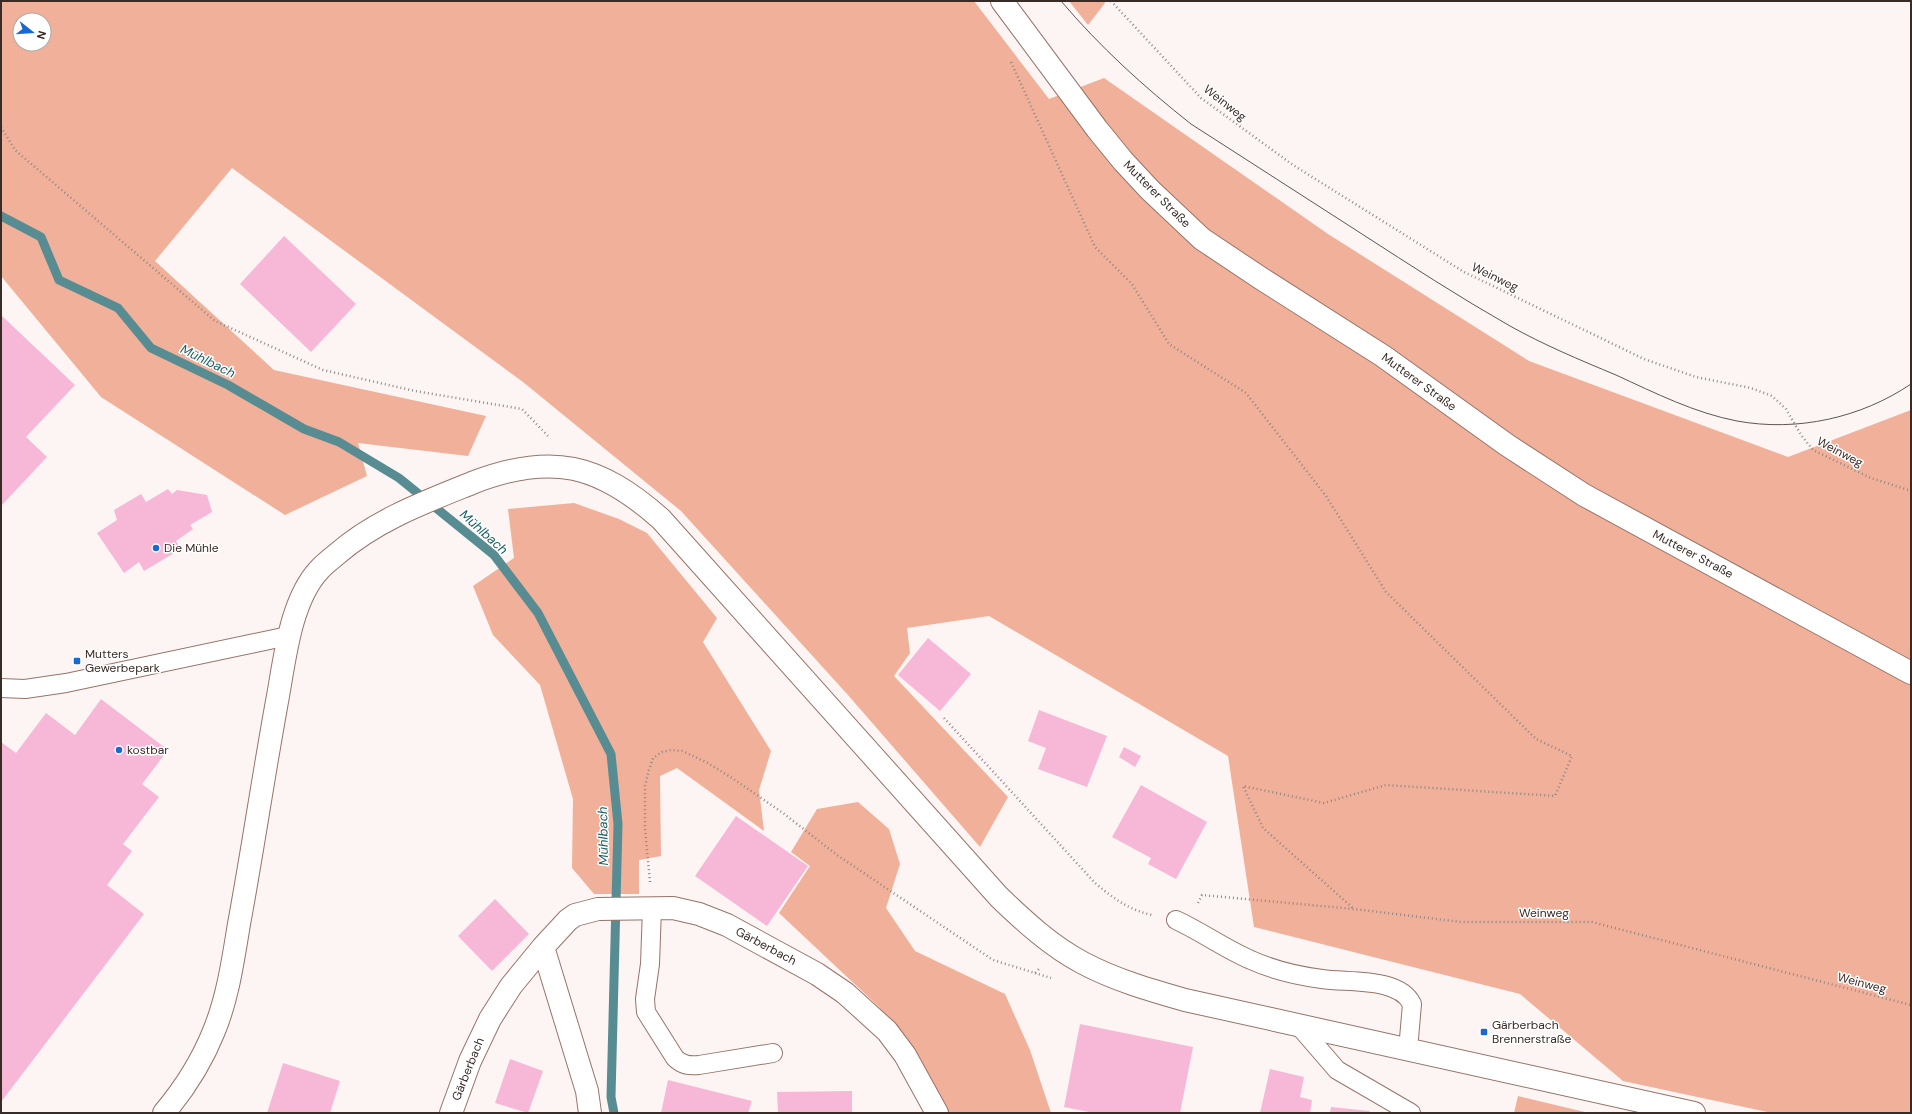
<svg xmlns="http://www.w3.org/2000/svg" width="1912" height="1114" font-family="'DM Sans',sans-serif">
  <rect width="100%" height="100%" fill="#fdf5f3"/>
  <path fill="#f1b099" fill-rule="evenodd" d="M1 1H974L1049 99 1104 78 1328 234 1529 361 1788 457 1911 410V1113H1772L1623 1081 1520 994 1254 927 1228 756 989 616 907 628 910 653 894 676 1008 797 980 847 848 695 681 511 523 382 232 168 155 261 274 370 486 416 468 456 358 443 367 476 285 515 101 397 1 276ZM20 20H44V44H20Z
    M1069 1H1104L1105 3 1088 25Z
    M574 503 619 519 647 533 717 618 703 642 771 751 759 790 764 831 677 768 660 776 661 856 639 860V894H594L572 868 573 799 540 685 493 635 473 586 514 558 508 509Z
    M858 802 889 829 900 864 886 908 915 951 1005 994 1030 1050 1051 1113H947L924 1069 879 1007 779 913 810 866 791 852 817 809Z
    M1518 1096 1589 1113H1514Z"/>
  <g fill="none" stroke-linecap="round" stroke-linejoin="round">
    <path stroke="#578d92" stroke-width="9" d="M1 216 41 237 59 280 118 308 151 348 228 385 304 429 339 442 399 478 494 555 538 613 611 754 618 824 611 1097 614 1113"/>
  </g>
  <path fill="#f7b8d7" d="M284 236 356 304 311 352 240 284Z
    M1 315 75 385 26 437 47 457 1 506Z
    M168 489 172 494 177 490 207 495 212 512 190 525 193 529 176 541 181 549 144 571 139 562 124 573 97 533 117 520 114 510 141 494 146 502Z
    M928 638 971 674 940 711 898 675Z
    M101 699 168 750 142 784 159 797 123 844 132 851 107 885 144 914 1 1102V742L16 753 46 713 75 735Z
    M1039 710 1107 736 1087 787 1038 769 1046 748 1028 741Z
    M1124 747 1141 756 1135 767 1119 757Z
    M1141 785 1207 822 1176 879 1148 864 1151 858 1112 837Z
    M736 816 808 866 767 926 695 876Z
    M495 899 529 934 492 971 458 936Z
    M1080 1024 1193 1047 1180 1113H1094L1064 1107Z
    M510 1059 543 1071 528 1113 495 1103Z
    M283 1063 340 1081 330 1113H267Z
    M1270 1069 1304 1077 1300 1097 1312 1100 1310 1113H1260Z
    M668 1080 752 1101 748 1113H661Z
    M852 1091V1113H778L777 1092Z
    M1331 1107 1370 1111 1369 1113H1330Z"/>
  <g fill="none" stroke-linecap="round" stroke-linejoin="round">
    <defs>
      <path id="lane" d="M1 688 25 689 66 683 288 636
        M652 908 650 964 645 999 646 1012 675 1058C682 1065 689 1066 699 1065L773 1053
        M1176 920C1202 932 1225 949 1251 960 1273 970 1299 976 1322 979 1349 983 1399 977 1412 1004L1408 1050
        M1299 1026 1337 1070 1411 1113"/>
      <path id="street" d="M543 947 587 1091 590 1113
        M451 1113 470 1061 490 1019 511 986 543 947 568 920 575 915 598 909 673 908 699 914 727 925 817 974 845 993 887 1031 905 1055 937 1113"/>
      <path id="secondary" d="M1002 1 1097 129 1123 161 1150 190 1202 239 1262 279 1383 356 1507 445 1584 495 1911 673"/>
      <path id="primary" d="M164 1113C185 1088 202 1061 214 1031 228 997 233 960 239 924 253 848 264 772 278 696 285 657 291 600 319 570 324 564 331 559 337 554 376 520 425 502 472 483 551 452 599 464 661 519L999 897C1025 922 1051 946 1083 963 1115 980 1150 990 1185 1000L1694 1113"/>
    </defs>
    <use href="#lane" stroke="#967469" stroke-width="20"/>
    <use href="#street" stroke="#967469" stroke-width="24"/>
    <use href="#secondary" stroke="#967469" stroke-width="24"/>
    <use href="#primary" stroke="#967469" stroke-width="24"/>
    <path stroke="#928783" stroke-width="2.5" stroke-dasharray="1 3" stroke-linecap="butt" d="M1111 1 1201 98 1293 165 1464 272 1644 359 1696 377 1751 388 1772 396 1786 409 1801 435 1813 450 1871 478 1911 491
      M1011 62 1095 247 1132 284 1169 344 1246 393 1326 496 1386 592 1536 739 1572 756 1555 796 1386 785 1324 803 1243 786 1263 828 1354 909
      M1 127 15 150 215 321 323 370 415 391 522 409 548 436V439
      M944 718 1095 883C1113 898 1129 910 1152 915
      M650 882 645 829V786L649 770 653 758 662 752 671 750 682 751 706 762 732 778 783 813 837 855 993 960 1035 973 1039 969
      M1198 903 1202 895 1354 909 1461 922H1592L1911 1005
      M1035 973 1051 978"/>
    <use href="#lane" stroke="#fff" stroke-width="18"/>
    <use href="#street" stroke="#fff" stroke-width="22"/>
    <use href="#secondary" stroke="#fff" stroke-width="22"/>
    <use href="#primary" stroke="#fff" stroke-width="22"/>
    <path stroke="#615550" stroke-width="1" d="M1061 1C1100 47 1144 87 1191 124 1248 161 1305 197 1362 234 1410 265 1459 297 1510 326 1544 345 1580 360 1616 375 1655 393 1695 413 1737 421 1797 432 1861 418 1911 384"/>
  </g>
  <g fill="#1969d3" stroke="#fff" stroke-width="1.5">
    <circle cx="156" cy="548" r="4"/>
    <rect x="73" y="657" width="8" height="8" rx="2"/>
    <circle cx="119" cy="750" r="4"/>
    <rect x="1480" y="1028" width="8" height="8" rx="2"/>
  </g>
  <g text-anchor="middle" dominant-baseline="central" stroke-width="3" stroke-linejoin="round" paint-order="stroke">
    <g font-size="12" fill="#392b26" stroke="#fff">
      <text transform="translate(1225 103) rotate(38)">Weinweg</text>
      <text transform="translate(1157 194) rotate(45)">Mutterer Straße</text>
      <text transform="translate(1495 277) rotate(26)">Weinweg</text>
      <text transform="translate(1419 382) rotate(36)">Mutterer Straße</text>
      <text transform="translate(1840 452) rotate(28)">Weinweg</text>
      <text transform="translate(1693 554) rotate(28)">Mutterer Straße</text>
      <text x="1544" y="913">Weinweg</text>
      <text transform="translate(766 946) rotate(28)">Gärberbach</text>
      <text transform="translate(1862 983) rotate(15)">Weinweg</text>
      <text transform="translate(468 1069) rotate(-68)">Gärberbach</text>
    </g>
    <g font-size="12" fill="#392b26" stroke="#fff" text-anchor="start">
      <text x="164" y="548">Die Mühle</text>
      <text x="85" y="654">Mutters<tspan x="85" dy="14">Gewerbepark</tspan></text>
      <text x="127" y="750">kostbar</text>
      <text x="1492" y="1025">Gärberbach<tspan x="1492" dy="14">Brennerstraße</tspan></text>
    </g>
    <g font-size="13" font-style="italic" fill="#1b6068" stroke="#fff">
      <text transform="translate(208 361) rotate(26)">Mühlbach</text>
      <text transform="translate(484 532) rotate(42)">Mühlbach</text>
      <text transform="translate(603 836) rotate(-91)">Mühlbach</text>
    </g>
  </g>
  <rect width="1912" height="1114" fill="none" stroke="#392b26" stroke-width="4"/>
  <g transform="translate(32 32) rotate(107)"><circle r="19" fill="#ffffff" stroke="#b0aaa8"/>
  <path d="M0-3L7 15L0 10L-7 15Z" fill="#1969d3"/>
  <text y="-6" font-size="11" font-weight="bold" text-anchor="middle" fill="#392b26">N</text>
  </g>
</svg>
